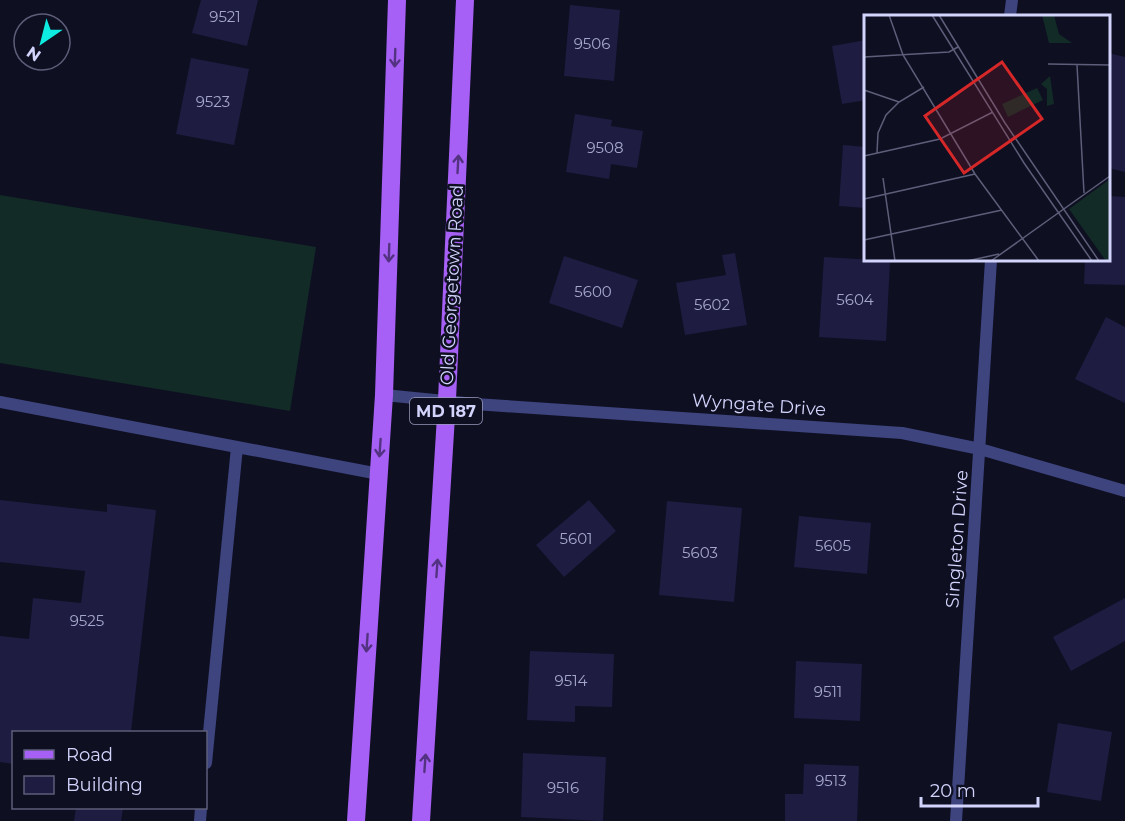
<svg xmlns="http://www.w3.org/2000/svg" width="1125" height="821" font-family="Montserrat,sans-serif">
  <rect width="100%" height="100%" fill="#0f0f22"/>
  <path fill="#122b27" d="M0 195 316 247 290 411 0 363Z"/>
  <path fill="#1e1c41" d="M201 0H258L247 46 192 33Z
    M570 5 620 10 614 81 564 76Z
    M866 40V100L842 104 832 46Z
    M1108 53 1125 57V172L1108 168Z
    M191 58 249 69 234 145 176 134Z
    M575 114 612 120 611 126 643 131 637 168 611 164 609 179 566 172Z
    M843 145 866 147V208L839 206Z
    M1108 196 1125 197V285L1084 284 1085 260H1108Z
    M735 253 747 325 685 335 676 283 726 275 722 255Z
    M564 256 638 280 622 328 549 303Z
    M824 257 890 261 886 341 819 337Z
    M1106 317 1125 327V403L1075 379Z
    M0 500 107 512V504L156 510 131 732H14V764L0 762V636L29 639 33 598 81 603 85 571 0 562Z
    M589 500 616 531 564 577 536 545Z
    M667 501 742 508 734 602 659 595Z
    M799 516 871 523 867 574 794 567Z
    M1125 598V641L1071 671 1053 637Z
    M530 651 614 654 612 707 575 706V722L527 720Z
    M796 661 862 664 860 721 794 718Z
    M1058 723 1112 732 1101 801 1047 792Z
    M523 753 606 757 603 821 521 817Z
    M804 764 859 766 857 821H785V794H803Z
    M76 808H123L121 821H74Z"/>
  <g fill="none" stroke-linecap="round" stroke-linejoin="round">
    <path stroke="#3d447e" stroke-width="12" d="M0 402 237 447
      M206 763 237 447 379 474
      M200 821 201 808"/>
    <path stroke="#3d447e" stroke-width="12" d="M1010 16 1012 0
      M384 395 475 404 902 433 980 449 1125 491
      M956 821 991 260"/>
    <path stroke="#a760f5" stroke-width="18" d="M356 821 384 395 397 0
      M421 821 447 400 465 0"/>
  </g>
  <defs><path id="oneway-shaft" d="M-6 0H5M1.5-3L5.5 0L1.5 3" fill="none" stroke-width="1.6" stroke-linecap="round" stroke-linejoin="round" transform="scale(1.5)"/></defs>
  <g stroke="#533381">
    <use href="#oneway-shaft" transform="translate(395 58) rotate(92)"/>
    <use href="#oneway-shaft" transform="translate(458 164) rotate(-87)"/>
    <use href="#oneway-shaft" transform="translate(389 253) rotate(92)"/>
    <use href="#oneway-shaft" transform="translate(380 448) rotate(94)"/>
    <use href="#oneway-shaft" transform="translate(437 568) rotate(-86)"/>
    <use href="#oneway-shaft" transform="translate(367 643) rotate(94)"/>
    <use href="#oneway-shaft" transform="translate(425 763) rotate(-86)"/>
  </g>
  <g text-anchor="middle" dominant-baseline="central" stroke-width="5" stroke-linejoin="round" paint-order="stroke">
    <g font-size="15" fill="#a5a6cd">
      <text x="225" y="16">9521</text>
      <text x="592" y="43">9506</text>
      <text x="213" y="101">9523</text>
      <text x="605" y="147">9508</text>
      <text x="593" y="291">5600</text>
      <text x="855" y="299">5604</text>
      <text x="712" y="304">5602</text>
      <text x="576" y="538">5601</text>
      <text x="833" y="545">5605</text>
      <text x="700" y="552">5603</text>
      <text x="87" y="620">9525</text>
      <text x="571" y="680">9514</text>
      <text x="828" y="691">9511</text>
      <text x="831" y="780">9513</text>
      <text x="563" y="787">9516</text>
    </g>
    <rect fill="#0f0f22" stroke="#9899bb" stroke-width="1.5" x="410" y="398" width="72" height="26" rx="4.5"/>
    <g font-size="16" font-weight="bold" fill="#d2d4fc">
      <text x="446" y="411">MD 187</text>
    </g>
    <g font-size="18" fill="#d2d4fc" stroke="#0f0f22">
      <text transform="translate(452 285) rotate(-87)">Old Georgetown Road</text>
      <text transform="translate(759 405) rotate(4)">Wyngate Drive</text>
      <text transform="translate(957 539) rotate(-86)">Singleton Drive</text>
    </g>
  </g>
  <g transform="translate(864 15)">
    <rect width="246" height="246" fill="#0f0f22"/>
    <path d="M178 0H190L195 19 208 28H185Z" fill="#122b27"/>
    <path d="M186 61 190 89 183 91V74L177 69Z" fill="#122b27"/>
    <path d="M173 73 179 85 144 102 138 89ZM246 164V246H242L205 194Z" fill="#122b27"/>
    <path fill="none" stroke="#5d5e79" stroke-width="1.5" d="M25 0 39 40 111 159 175 246M68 0 160 148 228 246M75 0 141 108 235 246M0 42 85 37 94 32M184 49 246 50M213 50 220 178M0 75 35 87M13 138 14 118 22 100 35 87 60 72M0 141 76 124 129 97M19 163 31 246M0 184 111 159M0 225 138 195M103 246 135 239M127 246 246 161"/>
    <path fill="#d62828" fill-opacity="0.15" stroke="#d62828" stroke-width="3" d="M138 47 178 104 100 158 61 101Z"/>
    <rect width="246" height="246" fill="none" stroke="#d2d4fc" stroke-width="3"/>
  </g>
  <rect x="12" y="731" width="195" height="78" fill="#0f0f22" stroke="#5d5e79" stroke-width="1.5"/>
  <rect x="24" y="750" width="30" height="9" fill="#a760f5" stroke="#5d5e79" stroke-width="1.5"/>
  <text x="66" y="761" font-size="18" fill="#d2d4fc">Road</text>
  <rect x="24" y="776" width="30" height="18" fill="#1e1c41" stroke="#5d5e79" stroke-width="1.5"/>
  <text x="66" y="791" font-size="18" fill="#d2d4fc">Building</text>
  <g transform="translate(42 42) rotate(215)"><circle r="28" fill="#0f0f22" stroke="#5d5e79" stroke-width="1.5"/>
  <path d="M0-4.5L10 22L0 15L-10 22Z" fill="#0eece1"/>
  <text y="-9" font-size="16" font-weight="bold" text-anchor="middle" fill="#d2d4fc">N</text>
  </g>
  <path d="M921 797v9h117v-9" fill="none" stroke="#d2d4fc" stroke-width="3"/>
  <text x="930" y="797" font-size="18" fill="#d2d4fc" stroke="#0f0f22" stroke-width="4.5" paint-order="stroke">20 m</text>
</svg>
